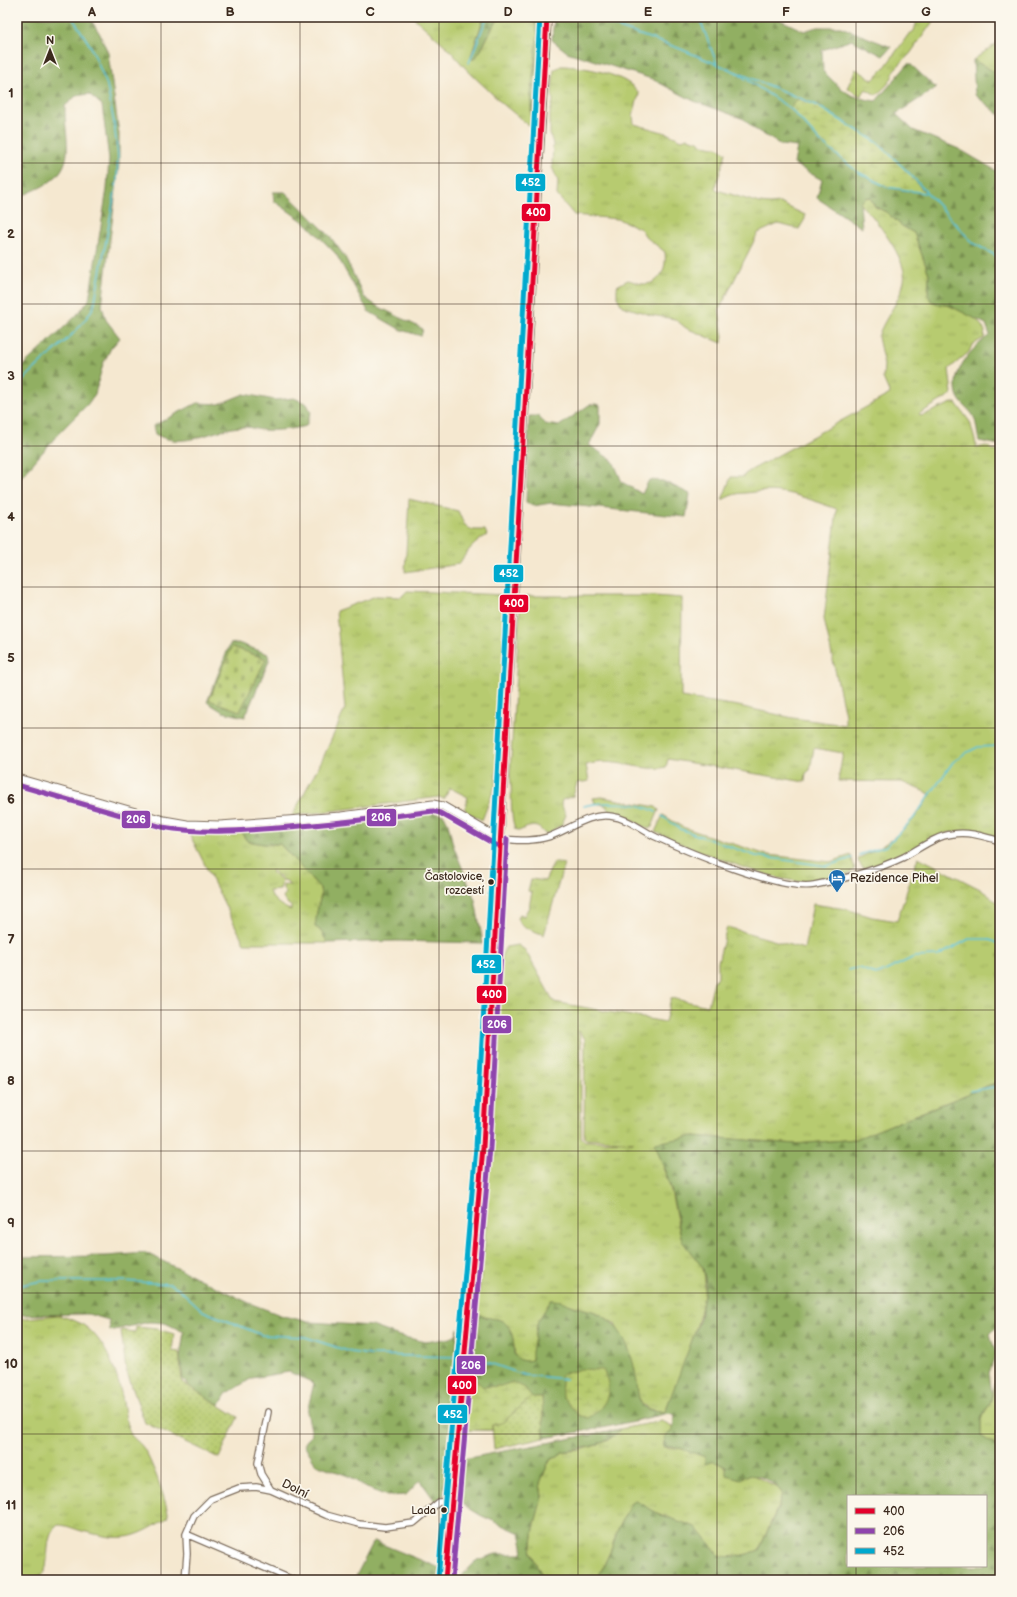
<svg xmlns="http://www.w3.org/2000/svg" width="1017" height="1597" font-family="'Balsamiq Sans',sans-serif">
  <defs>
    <pattern id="grass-tufts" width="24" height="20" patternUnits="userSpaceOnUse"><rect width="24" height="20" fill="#b7cb6f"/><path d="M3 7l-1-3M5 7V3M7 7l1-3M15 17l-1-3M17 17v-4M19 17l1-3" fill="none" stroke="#9eae60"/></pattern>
    <pattern id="forest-firs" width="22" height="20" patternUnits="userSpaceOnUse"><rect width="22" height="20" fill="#91af62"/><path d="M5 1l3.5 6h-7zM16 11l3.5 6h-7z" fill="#788f50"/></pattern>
    <pattern id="wetland-marsh" width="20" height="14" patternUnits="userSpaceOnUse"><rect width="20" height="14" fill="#b7cb6f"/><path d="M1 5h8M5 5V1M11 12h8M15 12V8" fill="none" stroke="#9eae60"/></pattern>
    <pattern id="cemetery-stones" width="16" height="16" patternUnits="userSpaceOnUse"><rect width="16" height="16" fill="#b7cb6f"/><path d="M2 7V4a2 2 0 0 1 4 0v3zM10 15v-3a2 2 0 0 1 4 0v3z" fill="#9eae60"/></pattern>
    <pattern id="garden-dots" width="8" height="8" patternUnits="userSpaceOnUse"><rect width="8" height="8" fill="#b7cb6f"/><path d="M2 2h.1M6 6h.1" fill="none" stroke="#9eae60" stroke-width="1.8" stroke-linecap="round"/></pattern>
  </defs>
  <rect width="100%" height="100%" fill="#fbf7ec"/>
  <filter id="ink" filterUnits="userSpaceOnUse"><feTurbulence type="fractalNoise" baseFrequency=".025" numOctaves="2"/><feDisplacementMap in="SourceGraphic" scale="8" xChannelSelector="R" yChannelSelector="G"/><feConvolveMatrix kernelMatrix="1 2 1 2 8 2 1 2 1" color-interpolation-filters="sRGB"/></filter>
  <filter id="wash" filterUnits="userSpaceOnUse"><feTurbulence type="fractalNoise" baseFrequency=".012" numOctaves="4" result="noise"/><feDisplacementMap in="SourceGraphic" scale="16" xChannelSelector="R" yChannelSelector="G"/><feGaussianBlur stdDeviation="0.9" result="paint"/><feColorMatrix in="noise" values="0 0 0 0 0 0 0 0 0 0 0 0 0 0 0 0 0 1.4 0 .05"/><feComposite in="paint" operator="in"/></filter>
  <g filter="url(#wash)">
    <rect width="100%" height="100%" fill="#f5e8d0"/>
    <path fill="url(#grass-tufts)" stroke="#797a46" fill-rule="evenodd" d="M413 17H484L471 56 478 53 481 50 492 28 500 17H533L538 34 531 92V127L504 105 467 70 447 47Z
      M918 17H936L910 54 894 70C893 80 884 89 876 95L866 89 861 96 847 88 856 69 873 80 885 67 908 35 914 31Z
      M1000 41V75L973 60Z
      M561 66C581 66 629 74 639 94L633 115 634 124 666 133 682 140 687 138 698 141 703 145 719 148 726 153 715 188 717 190 759 203 770 204 780 203 805 215V219L799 229 778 224 758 233 719 310 723 336 722 343 686 328 675 319 651 315 622 306 617 297V286L628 280C633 281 638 284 643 284 661 285 667 267 665 252L646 237 641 229 630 224 618 219 574 215 557 195 558 181 552 167 553 144 550 134V113L553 101 552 93 554 70Z
      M870 197 875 207 886 212 902 226 914 233 929 274 928 293 938 304C956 305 977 315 985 331L984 338 972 345 969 352 949 369 952 394 919 414 921 416 952 403H956L970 422 977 448 986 446 995 451H1000V839C980 834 962 829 942 834L870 869 863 868 858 861 859 858C890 844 915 824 930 794L902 782 838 781 843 753 814 748 810 770 806 773 805 782 668 759 666 767C643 773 613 756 586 765L589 781 577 783 573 796 562 800 561 804 566 815 561 826 556 828 549 834 544 833C537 823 529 826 519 831L515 829C509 811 513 794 510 775L520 605 525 596H654L682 598 681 697 738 706 793 718 845 725V715L824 619 837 509C807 499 786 488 754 492 739 494 736 492 722 500L731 477H744L745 474 753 469 890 394 883 378 884 365 878 337C884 318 900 302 904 281 908 263 883 230 872 216 868 211 862 208 860 203L865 198Z
      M409 499 458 511 464 524 471 530H485L487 535C474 543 467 551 459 564L405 572Z
      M407 591 507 595 496 784 482 820 467 812 465 809 468 797 450 788 444 799 439 797 292 816 323 758 345 709 336 611 376 596 401 597Z
      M602 797 656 807 659 810 652 827 648 829 628 818 612 814 605 805 595 803 593 798Z
      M663 815 682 827 767 855 831 862 851 855 855 869 848 874 807 883 778 878 745 868 688 847 655 832Z
      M239 829 247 841 264 844H280L320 888 321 895 317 912 316 927 320 930 328 943H244L188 831ZM272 870 283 880 287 881 290 885H283V890L286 893 283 898 286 903 291 906V910C283 908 271 899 269 891L280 890 282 881 271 872Z
      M918 857 980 889 1000 904V1081L856 1139 796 1144 694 1136 663 1168C673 1189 674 1213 681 1236 685 1249 698 1257 703 1269 714 1297 676 1382 665 1412L649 1409 641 1403 638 1396 631 1357 615 1324 598 1313 553 1300 537 1325 532 1360C509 1366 517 1349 512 1337 510 1331 503 1325 498 1320L485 1318 479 1314 477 1307 484 1250 501 968 502 954 506 947 518 945 525 950 554 1002 665 1022 671 998 708 1006 714 981 718 977V962L727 927 804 949 813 904 846 909 872 917 897 921ZM578 1030 585 1039 584 1138 634 1142 585 1141 581 1137V1043Z
      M554 862 564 864 544 935 522 926 517 918 520 914 524 916 529 907 532 892 528 891 531 879 545 881Z
      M58 1315C68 1318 78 1321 86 1327 108 1344 118 1376 123 1402 125 1412 126 1427 131 1435 134 1439 139 1442 142 1446 151 1458 166 1500 168 1514L167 1518C132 1541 122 1541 82 1531 74 1529 67 1525 58 1525 40 1539 55 1569 37 1580H17V1319Z
      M997 1377 1000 1378V1448L981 1436V1417L990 1404Z
      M662 1421 672 1426V1431L665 1437 667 1448C681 1447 693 1451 706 1457L704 1463 714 1461 726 1467 727 1471 745 1475H753L780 1489 782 1497 759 1550C748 1555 732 1558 720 1557L696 1528 631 1503 618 1529 611 1550 597 1580H544L531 1553 534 1527 542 1497 540 1483 550 1459 558 1457 562 1452 581 1450 597 1445 609 1440 620 1429Z"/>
    <path fill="url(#forest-firs)" stroke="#666c40" fill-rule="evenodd" d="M17 17H89L100 34 108 53 119 134V164L102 306 106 320 120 338 111 348 103 364 95 394 87 405 60 432 22 476 17 479V371L76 316 89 300 107 189 109 159 102 105 89 94 76 96 65 106C64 140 79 166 43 186 34 191 25 194 17 198Z
      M484 17H500L492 28 481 50 473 60 471 56Z
      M533 17H542L538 81 532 124 531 92 536 62 535 50 538 34Z
      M554 17H774L804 31 817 27H841L891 47 883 56 852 40 822 50 823 71C843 91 847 97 876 101L909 63 936 88 896 114 913 130 959 149 1000 173V445L979 441C977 434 977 424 974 417 970 409 959 403 957 394 951 370 972 348 990 335L986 324 948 305 938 304 931 301 928 295 929 274 914 233 902 226 886 212 875 206 870 197 865 198 860 203 862 228 817 198 822 180 794 164 797 147 781 145 753 128 744 119 694 101 652 79 567 52 552 40Z
      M973 60 1000 75V115L975 95Z
      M273 192H285L329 235 345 257 364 297 375 305 423 329 421 336 401 330 368 311 336 254 307 224 274 201Z
      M244 394 275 400 294 398 307 404 311 412 306 426C292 429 278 431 263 430 257 430 251 427 245 427 214 426 187 452 155 434L153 426 197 403 219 404Z
      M595 404 600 405V424L589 445 613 461 622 482 642 494 649 480 663 481 690 494 686 517 551 503 533 506 526 503 529 416H538L545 424 559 426 589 405Z
      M238 643 268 654 269 661 245 717 223 712 207 702 230 644Z
      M430 812 444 815 448 823 453 845 475 900 483 943 396 941 328 943 320 930 315 927 317 912 321 895 320 888 280 844H264L247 841 239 829 349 821Z
      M1000 1081V1324L990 1334 996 1354 989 1373 992 1394 990 1404 981 1418V1436L1000 1448V1580H597L611 1550 618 1529 631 1503 636 1501 661 1515 696 1527 720 1556C732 1558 748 1555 759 1550L778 1508 782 1493C775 1482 753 1469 741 1479L726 1475V1467L714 1461 705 1464V1457L677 1447H663L665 1437 672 1431 675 1415 669 1413 607 1427 544 1438 542 1397C521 1396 515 1421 492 1425V1430H463L469 1373 479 1314C485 1318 490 1318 497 1319 513 1323 514 1341 514 1354 519 1361 524 1362 532 1360V1352L538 1321 551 1300C562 1299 570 1306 580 1308 586 1310 592 1310 597 1313 623 1324 633 1355 637 1382 638 1390 637 1401 644 1407 650 1411 659 1411 665 1412L700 1319 706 1283 703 1268 682 1241 671 1188 655 1143 694 1136 796 1144 856 1139ZM848 1496H986V1566H848Z
      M146 1253 249 1303 283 1316 310 1322 372 1326 399 1336 426 1342 451 1338 456 1334 458 1328 444 1495 435 1501 420 1480 406 1495 387 1496 362 1486 351 1477 316 1464 304 1444 312 1434 307 1412 314 1383 289 1372 252 1378 226 1394 220 1405 195 1391 183 1380 180 1358 184 1332 165 1323 149 1322 110 1331 109 1320 88 1314 17 1315V1257L106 1256Z
      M620 1429C607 1447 581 1448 562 1452L558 1457 550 1459 540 1483 542 1497 534 1527 531 1553 544 1580H458L477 1560 496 1554H522L523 1545 520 1533 480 1515 456 1500 458 1460Z
      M374 1541 440 1568 439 1580H354Z"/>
    <path fill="url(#wetland-marsh)" stroke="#797a46" d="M799 99 816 105 878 143 908 172 925 193C913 191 898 191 886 186 847 171 818 139 791 109L794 102Z
      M581 1369 603 1370C614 1390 607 1407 588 1418L578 1415 562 1396 561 1375Z
      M469 1373 483 1387 501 1386 513 1382 525 1388 532 1397 502 1423 492 1425V1430H463Z"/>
    <path fill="url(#cemetery-stones)" stroke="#797a46" d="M232 647 266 659 240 711 209 700Z"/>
    <path fill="url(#garden-dots)" stroke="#797a46" d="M136 1327 157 1329 174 1334 172 1351 179 1352 182 1382 238 1417 219 1458 145 1423 126 1370 121 1330 135 1332Z
      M532 1397H542L544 1438 494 1449 492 1425 502 1423Z"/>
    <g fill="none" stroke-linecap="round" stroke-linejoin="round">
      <path stroke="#5cc4d8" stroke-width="1.5" d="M588 17 678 48 816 105 878 143 908 172 973 243 1000 258
        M699 17 717 64
        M469 63 487 17
        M737 73 791 109 822 143 858 172 887 187 925 193
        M17 387C41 358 76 339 94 306L117 181 118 156 114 123 107 85 91 47 72 17
        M584 806C602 801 640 802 656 812
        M662 816 680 829 756 856 827 866 852 858
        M859 855 886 846 913 819 953 762 964 754 978 747 1000 746
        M849 970C865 964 866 975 879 974L914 957 938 956 969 939H988L1000 944
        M970 1091 1000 1086
        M17 1286 41 1281H123L170 1284 178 1288 203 1311 262 1335 305 1337 351 1352 370 1355 461 1357
        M467 1357H473L524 1375 566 1379"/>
    </g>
  </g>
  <g filter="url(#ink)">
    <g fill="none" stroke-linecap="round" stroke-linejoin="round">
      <defs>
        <path id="minor" d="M500 839C516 840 532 842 548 837 567 831 589 813 610 816 628 818 640 829 656 837 688 852 781 891 814 885 845 879 876 870 904 857 919 849 935 836 953 834 969 831 985 837 1000 841
          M268 1412 258 1463 261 1474 271 1490
          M186 1534 293 1580
          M185 1580 187 1554 186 1534 194 1516 211 1499 239 1488 256 1487 271 1490 326 1515 359 1524 385 1527 414 1523 439 1502 452 1501"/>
        <path id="tertiary" d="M17 778 164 820 187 824 220 825 341 816 433 804 443 806 500 839"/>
        <path id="primary" d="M445 1580 483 1147 495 920 547 17"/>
      </defs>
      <use href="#minor" stroke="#7c6c5c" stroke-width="8"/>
      <use href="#tertiary" stroke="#7c6c5c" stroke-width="9"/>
      <use href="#primary" stroke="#7c6c5c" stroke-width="10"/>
      <use href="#minor" stroke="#fff" stroke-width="5.5"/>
      <use href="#tertiary" stroke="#fff" stroke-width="7"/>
      <use href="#primary" stroke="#f8bd89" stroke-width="8"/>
      <defs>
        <path id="bus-1" d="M445 1580 483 1147 547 17"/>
        <path id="bus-2" d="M17 785 162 827C201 834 239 831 278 828 330 824 381 818 433 811L440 813 496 845
          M452 1580 490 1148 507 839"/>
        <path id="bus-3" d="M438 1579 476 1147 540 17"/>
      </defs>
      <use href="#bus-1" stroke="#fbf7ec" stroke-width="8"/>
      <use href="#bus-2" stroke="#fbf7ec" stroke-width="8"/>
      <use href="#bus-3" stroke="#fbf7ec" stroke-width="8"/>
      <use href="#bus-1" stroke="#e4002b" stroke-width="5"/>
      <use href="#bus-2" stroke="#8e44ad" stroke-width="5"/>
      <use href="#bus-3" stroke="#00a9ce" stroke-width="5"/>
    </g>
  </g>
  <path fill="none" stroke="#3b2a1e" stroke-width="1" stroke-opacity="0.55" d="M161 17V1580M300 17V1580M439 17V1580M578 17V1580M717 17V1580M856 17V1496M17 163H1000M17 304H1000M17 446H1000M17 587H1000M17 728H1000M17 869H1000M17 1010H1000M17 1151H1000M17 1293H1000M17 1434H1000M856 1566V1580"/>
  <defs>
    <symbol id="hotel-pin" viewBox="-11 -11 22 30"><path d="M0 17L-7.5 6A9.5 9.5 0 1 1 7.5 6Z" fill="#1f6fb2" stroke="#fbf7ec"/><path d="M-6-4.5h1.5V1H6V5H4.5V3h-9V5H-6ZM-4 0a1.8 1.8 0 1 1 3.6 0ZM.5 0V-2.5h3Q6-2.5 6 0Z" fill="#fff"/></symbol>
  </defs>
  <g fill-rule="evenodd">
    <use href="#hotel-pin" x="827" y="868" width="20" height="27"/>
  </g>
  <g fill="#3b2a1e" stroke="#fbf7ec" stroke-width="1.5">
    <circle cx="491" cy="882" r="3.5"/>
    <circle cx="444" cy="1510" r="3.5"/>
  </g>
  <g text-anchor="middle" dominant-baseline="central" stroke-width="3.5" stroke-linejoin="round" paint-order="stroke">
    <g font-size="11" fill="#3b2a1e" stroke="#fbf7ec" text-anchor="end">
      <text x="484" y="876">Častolovice,<tspan x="484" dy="14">rozcestí</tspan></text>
      <text x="436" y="1510">Lada</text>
    </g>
    <g font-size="12" fill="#3b2a1e" stroke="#fbf7ec" text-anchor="start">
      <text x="850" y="878">Rezidence Pihel</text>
    </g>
    <g font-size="12" fill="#3b2a1e" stroke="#fbf7ec">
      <text transform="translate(295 1489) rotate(26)">Dolní</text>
    </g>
  </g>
  <g stroke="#fbf7ec" stroke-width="1.5">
    <rect x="515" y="173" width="31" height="19" rx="4" fill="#00a9ce"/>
    <rect x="521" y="203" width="30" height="19" rx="4" fill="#e4002b"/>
    <rect x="493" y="564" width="31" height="19" rx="4" fill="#00a9ce"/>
    <rect x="499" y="594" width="30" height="19" rx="4" fill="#e4002b"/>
    <rect x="366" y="808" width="31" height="19" rx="4" fill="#8e44ad"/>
    <rect x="121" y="810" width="30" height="19" rx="4" fill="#8e44ad"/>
    <rect x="471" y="954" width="31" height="20" rx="4" fill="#00a9ce"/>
    <rect x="476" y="985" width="31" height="19" rx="4" fill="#e4002b"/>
    <rect x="482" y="1015" width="30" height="19" rx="4" fill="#8e44ad"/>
    <rect x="456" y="1355" width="30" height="20" rx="4" fill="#8e44ad"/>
    <rect x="447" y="1375" width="30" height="20" rx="4" fill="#e4002b"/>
    <rect x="437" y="1404" width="31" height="20" rx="4" fill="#00a9ce"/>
  </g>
  <g font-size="11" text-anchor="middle" font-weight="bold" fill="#fff">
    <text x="531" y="186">452</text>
    <text x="536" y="216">400</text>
    <text x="509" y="577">452</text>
    <text x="514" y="607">400</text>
    <text x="381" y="821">206</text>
    <text x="136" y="823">206</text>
    <text x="486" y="968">452</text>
    <text x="492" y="998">400</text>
    <text x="497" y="1028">206</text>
    <text x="471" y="1369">206</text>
    <text x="462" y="1389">400</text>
    <text x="453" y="1418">452</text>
  </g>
  <rect width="1017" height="1597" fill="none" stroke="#fbf7ec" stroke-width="44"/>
  <rect x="847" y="1495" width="140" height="72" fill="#fbf7ec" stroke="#aea59a"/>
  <rect x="855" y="1508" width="20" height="6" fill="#e4002b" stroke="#aea59a"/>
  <text x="883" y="1515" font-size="12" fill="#3b2a1e">400</text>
  <rect x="855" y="1528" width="20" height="6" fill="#8e44ad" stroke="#aea59a"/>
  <text x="883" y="1535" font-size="12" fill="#3b2a1e">206</text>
  <rect x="855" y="1548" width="20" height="6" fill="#00a9ce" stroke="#aea59a"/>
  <text x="883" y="1555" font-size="12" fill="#3b2a1e">452</text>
  <g transform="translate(50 50)" stroke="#fbf7ec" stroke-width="3" paint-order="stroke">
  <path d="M0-3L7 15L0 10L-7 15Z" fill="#3b2a1e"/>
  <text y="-6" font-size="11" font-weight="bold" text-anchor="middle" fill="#3b2a1e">N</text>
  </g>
  <rect x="22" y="22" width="973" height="1553" fill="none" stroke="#3b2a1e" stroke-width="1.5"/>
  <g font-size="13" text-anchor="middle" font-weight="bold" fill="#3b2a1e">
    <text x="92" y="16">A</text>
    <text x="230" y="16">B</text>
    <text x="370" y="16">C</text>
    <text x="508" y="16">D</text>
    <text x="648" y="16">E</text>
    <text x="786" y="16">F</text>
    <text x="926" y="16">G</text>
    <text x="11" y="97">1</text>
    <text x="11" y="238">2</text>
    <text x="11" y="380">3</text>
    <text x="11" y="521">4</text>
    <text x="11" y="662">5</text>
    <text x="11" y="803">6</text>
    <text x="11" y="944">7</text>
    <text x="11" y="1085">8</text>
    <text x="11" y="1227">9</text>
    <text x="11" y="1368">10</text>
    <text x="11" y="1509">11</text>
  </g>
</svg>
